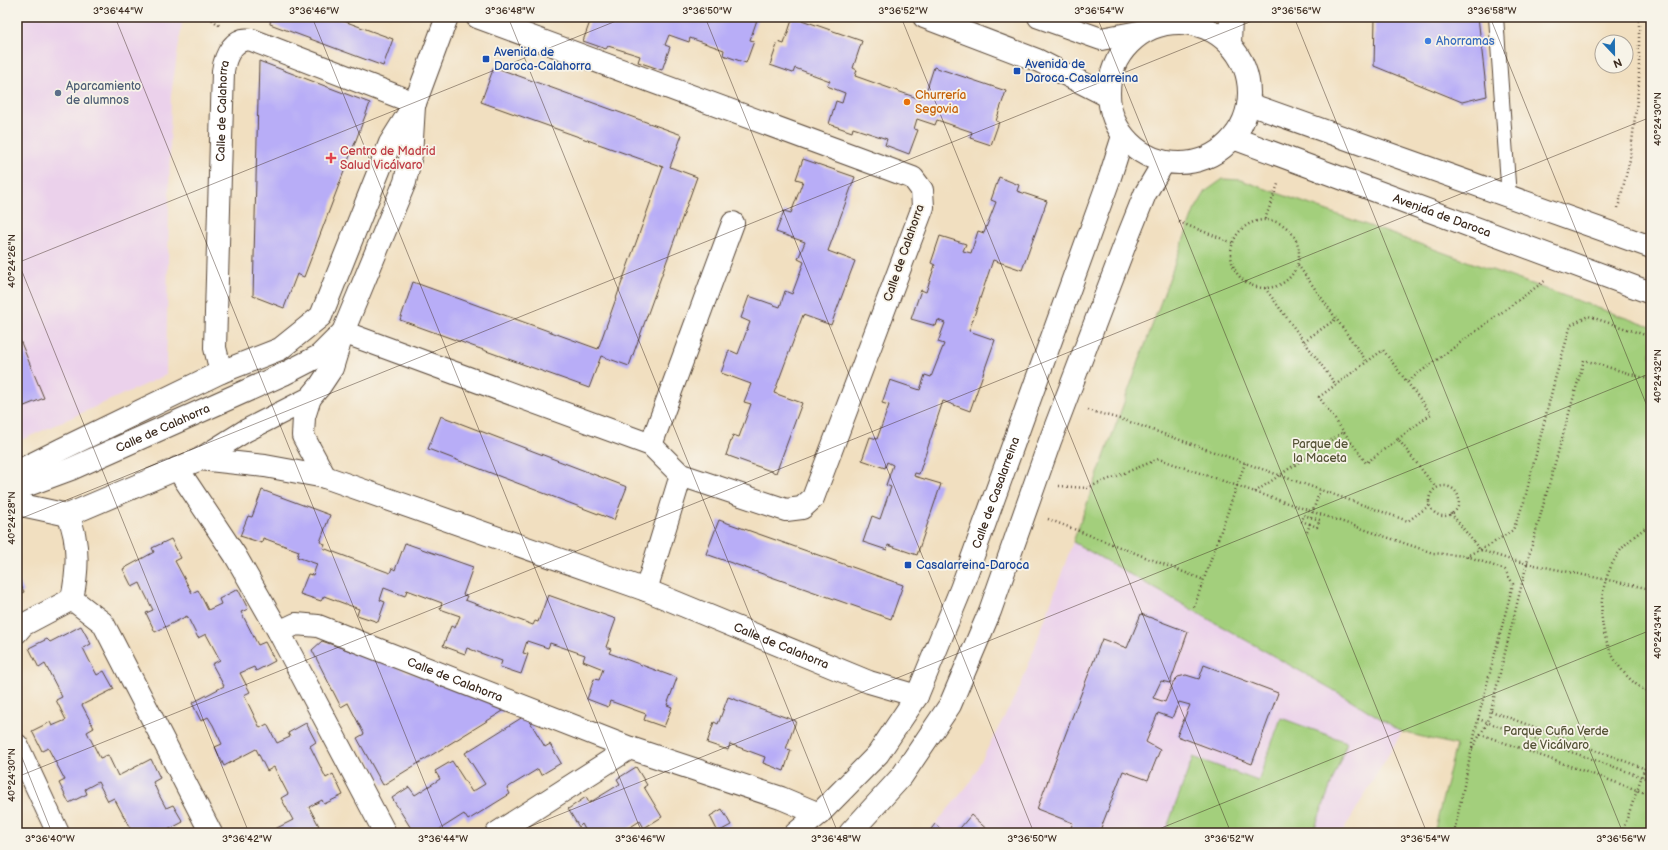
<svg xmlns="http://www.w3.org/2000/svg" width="1668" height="850" font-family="'Balsamiq Sans',sans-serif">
  <rect width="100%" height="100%" fill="#f7f3e8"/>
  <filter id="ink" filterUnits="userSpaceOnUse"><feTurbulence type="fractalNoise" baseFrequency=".025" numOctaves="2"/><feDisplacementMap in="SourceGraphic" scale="8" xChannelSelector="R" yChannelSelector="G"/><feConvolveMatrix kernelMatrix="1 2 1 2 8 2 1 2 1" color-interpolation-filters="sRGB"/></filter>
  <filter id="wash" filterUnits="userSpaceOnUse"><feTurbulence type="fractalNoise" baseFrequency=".012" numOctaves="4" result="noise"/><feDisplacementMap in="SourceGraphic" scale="16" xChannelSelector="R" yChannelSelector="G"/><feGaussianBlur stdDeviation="0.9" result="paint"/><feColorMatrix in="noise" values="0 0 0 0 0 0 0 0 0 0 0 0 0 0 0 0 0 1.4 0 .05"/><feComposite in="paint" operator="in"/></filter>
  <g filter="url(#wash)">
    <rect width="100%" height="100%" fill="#f1dfc0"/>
    <path fill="#ebd1eb" d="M17 17H183L171 95 166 375 17 442Z
      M1073 542 1351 700 1402 732 1342 833H928L969 784 1021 685Z"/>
    <path fill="#a3cf7c" stroke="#6f7c4d" d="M1223 179 1241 180 1651 327V833H1434L1456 745 1402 732 1351 700 1073 542 1194 211 1206 191Z
      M1281 718 1347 742 1313 833H1165L1193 757 1258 781Z"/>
    <g id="blocks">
      <path fill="#b8adf7" d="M271 17H333L393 39 383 66 270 24Z
        M598 17H758L750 40 754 41 746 63 723 55 724 50 690 38 689 42 669 35 665 45 670 47 662 70 638 62 640 56 608 46 606 49 583 41 591 19 596 21Z
        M793 17 862 41 853 68 857 70 855 76 920 99 922 94 925 95 934 67 1006 91 996 121 999 122 991 145 970 138 972 132 937 120 935 125 917 119 914 129 918 130 909 154 885 145 887 139 853 128 852 132 829 124 836 101 842 103 845 93 827 86 830 81 795 68 793 73 770 65 778 42 784 44Z
        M1375 17H1478L1487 96 1462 102 1374 66Z
        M259 61 370 103 304 277 297 274 284 308 253 296Z
        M494 67 682 135 670 167 697 177 629 366 601 356 589 388 400 320 413 282 598 349 663 167 481 102Z
        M803 159 855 177 828 251 855 261 831 325 803 315 787 358 774 393 802 403 776 473 726 455 733 435 739 437 751 404 744 402 751 384 721 373 729 350 738 354 750 322 741 318 749 296 780 307 785 291 792 294 804 262 798 259 805 242 776 232 784 211 791 213 803 181 796 179Z
        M999 177 1019 185 1017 191 1047 201 1022 270 993 260 969 331 995 340 970 411 943 401 919 474 915 473 914 476 941 484 917 555 888 545 887 550 863 542 872 516 880 519 891 487 886 485 893 465 887 462 885 468 862 460 870 437 877 439 889 405 882 403 890 380 920 390 925 375 931 377 944 344 938 342 945 323 938 320 936 326 911 319 921 290 926 292 935 265 931 263 940 236 966 244 963 251 971 253 978 231 984 233 996 202 991 200Z
        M17 333 44 398 17 409Z
        M441 416 627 487 614 520 428 449Z
        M262 490 330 515 320 542 325 544 323 548 390 573 392 568 395 570 405 543 473 567 463 595 467 596 465 600 533 625 535 621 538 622 548 595 616 619 606 647 611 649 609 653 677 678 667 705 672 707 664 727 644 720 646 714 610 701 608 707 587 699 594 679 599 680 603 669 583 661 585 655 550 643 548 648 527 641 523 653 528 654 521 674 500 667 502 661 467 648 465 654 443 646 451 626 455 628 460 616 440 609 442 603 407 590 405 596 384 588 380 600 385 602 378 622 357 615 359 609 324 596 321 601 300 594 308 574 313 575 317 564 297 557 299 551 263 538 262 543 240 536 248 516 252 517Z
        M719 520 903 585 891 619 706 554Z
        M171 539 181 558 175 561 192 593 198 590 208 610 221 604 219 599 238 589 248 609 241 612 258 645 265 642 275 661 256 671 254 667 240 673 250 692 244 695 260 728 267 724 277 743 290 737 288 733 306 723 316 742 310 746 326 778 333 774 343 795 324 804 322 800 309 807 319 826 313 829 315 833H267L293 820 281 798 288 794 274 767 267 771 256 749 224 766 215 747 222 744 213 725 208 717 201 721 192 703 224 686 212 664 220 660 206 634 198 638 187 616 155 632 146 613 153 610 144 592 140 583 132 587 123 569 154 552 152 548Z
        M17 577 24 592 17 595Z
        M1141 614 1188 632 1170 683 1161 681 1153 698 1165 702 1174 681 1178 677 1186 675 1199 679 1204 665 1278 693 1252 764 1177 736 1190 705 1179 702 1172 718 1158 713 1146 742 1160 750 1148 780 1123 771 1099 833H1068L1073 823 1037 809 1102 639 1127 648Z
        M81 626 91 644 83 648 89 660 97 675 104 671 114 689 82 705 94 728 87 732 100 758 108 755 118 776 151 759 160 778 153 782 158 793 166 808 173 805 183 822 162 833H126L131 830 114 798 108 801 98 782 85 789 87 794 69 803 59 783 65 780 48 748 42 751 32 731 50 722 52 726 66 720 56 700 62 697 45 664 39 668 29 648 47 639 50 642Z
        M322 641 387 664 508 708 383 785 357 738 364 734 348 703 341 707 312 650Z
        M728 697 796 721 786 749 791 750 784 771 763 763 765 757 730 744 728 750 707 743 714 722 718 724Z
        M526 715 545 747 550 744 561 763 541 775 538 769 507 788 510 794 468 820 464 814 434 833H407L412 830 392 798 409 787 415 795 440 779 435 771 452 761 472 792 485 784 465 753Z
        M636 767 647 785 644 787 662 817 644 828 640 821 621 833H587L582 824 579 827 568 809 586 797 589 803 620 784 617 779Z
        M722 809 731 825 718 832 710 816Z
        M971 815 991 833H956Z
        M935 824 946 833H928Z"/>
    </g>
  </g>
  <g filter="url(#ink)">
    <use href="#blocks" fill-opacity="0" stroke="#564536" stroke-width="1"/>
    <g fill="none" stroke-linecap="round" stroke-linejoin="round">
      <defs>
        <path id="lane" d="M1496 17 1509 197"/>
        <g id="street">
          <path id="s1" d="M221 372 215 348 223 71C225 56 234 36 252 40L415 103"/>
          <path d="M310 398 304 417 303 436 325 477"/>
          <path d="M651 445 733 223"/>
          <path id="s2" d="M200 459 265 466 325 477 646 590 869 682 917 696"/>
          <path d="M177 468 235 555 279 632 385 833"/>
          <path d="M17 474 24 468 62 449 221 372 280 349 321 316 390 143 415 103 447 17"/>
          <path id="s3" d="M17 489 71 469 284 374 319 356 343 332 405 182 411 155 414 106"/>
          <path d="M17 504 68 515 200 459 245 431 310 398 320 386 332 368 343 332 651 445 681 475 786 510 802 508 813 498 923 207 922 190 913 178 477 17"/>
          <path d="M68 515C80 542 78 571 72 599"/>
          <path d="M646 590 681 475"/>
          <path d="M72 599 103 623 211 833"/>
          <path d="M17 632 23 625 72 599"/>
          <path id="s4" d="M279 632 296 624 318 626 630 748 781 798 819 814"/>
          <path d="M17 745 58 833"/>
          <path d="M497 833 630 748"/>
        </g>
        <g id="secondary">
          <path d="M924 17 1037 60 1108 96"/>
          <path d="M1039 17 1101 39 1144 31"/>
          <path d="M1249 104 1651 247"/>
          <path id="s5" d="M1233 138 1651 293"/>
        </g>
        <g id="primary">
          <circle cx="1179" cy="93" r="70"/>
          <path d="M1230 44 1231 17"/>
          <path id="s6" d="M796 833 819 814 878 754 917 696 961 589 1110 177 1123 136"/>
          <path d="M850 833 902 776 950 705 990 611 1050 441 1127 239 1145 194 1164 162"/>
        </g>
      </defs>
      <use href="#lane" stroke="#564536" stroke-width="16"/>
      <use href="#street" stroke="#564536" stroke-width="24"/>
      <use href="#secondary" stroke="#564536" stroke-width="24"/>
      <use href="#primary" stroke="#564536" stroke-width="24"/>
      <path stroke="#564536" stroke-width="2.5" stroke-dasharray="1 3" stroke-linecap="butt" d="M209 17 220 26
        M1618 208 1630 159 1639 83V17
        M1265 219 1278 184
        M1231 254a34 34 0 1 1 68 0a34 34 0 1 1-68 0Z
        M1179 222 1233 243
        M1298 265 1367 362
        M1265 288 1336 385
        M1304 341 1336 319
        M1408 381 1546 280
        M1088 410 1127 421 1408 521 1430 505
        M1398 439 1431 414 1383 350 1319 397 1366 463 1398 439 1436 488
        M1059 486 1087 488 1159 459 1433 553 1466 556 1490 545 1513 530 1524 502 1555 379 1571 325 1588 316 1651 337
        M1429 501a15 15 0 1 1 30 0a15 15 0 1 1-30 0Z
        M1255 492 1343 432
        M1451 513 1480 550 1511 560 1651 589
        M1311 517 1320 490
        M1048 519 1204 580
        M1651 524C1638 533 1624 543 1616 557 1588 604 1601 668 1651 694
        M1307 532 1310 524 1317 527 1320 520 1303 515 1301 521 1310 524
        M1467 556 1505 570 1513 584 1478 719 1651 780
        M1194 607 1245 463
        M1491 711 1651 771
        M1480 734 1651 795
        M1472 748 1488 722 1527 563 1584 360 1651 380
        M1454 833 1478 719
        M1622 833 1651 750"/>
      <use href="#lane" stroke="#fff" stroke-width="14"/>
      <use href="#street" stroke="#fff" stroke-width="22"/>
      <use href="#secondary" stroke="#fff" stroke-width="22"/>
      <use href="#primary" stroke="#fff" stroke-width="22"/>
    </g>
  </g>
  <path fill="none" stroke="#3b2a1e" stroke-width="1" stroke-opacity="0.45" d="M115 17 445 833M312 17 642 833M508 17 838 833M705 17 1034 833M901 17 1231 833M1097 17 1427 833M1294 17 1623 833M1490 17 1651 416M17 259 249 833M17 263 626 17M17 520 1262 17M17 745 52 833M17 777 1651 117M514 833 1651 373M1149 833 1651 630"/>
  <circle fill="#3f7fe0" stroke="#f7f3e8" stroke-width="1.5" cx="1428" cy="41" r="4"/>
  <g fill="#1a4fb4" stroke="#f7f3e8" stroke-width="1.5">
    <rect x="482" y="55" width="8" height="8" rx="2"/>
    <rect x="1013" y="67" width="8" height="8" rx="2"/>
    <rect x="904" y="561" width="8" height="8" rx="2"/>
  </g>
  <circle fill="#5c6f8a" stroke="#f7f3e8" stroke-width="1.5" cx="58" cy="93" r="4"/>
  <circle fill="#e8710a" stroke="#f7f3e8" stroke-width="1.5" cx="907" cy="102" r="4"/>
  <path fill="#e0444e" stroke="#f7f3e8" stroke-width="1.5" d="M329 152h4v4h4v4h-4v4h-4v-4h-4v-4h4z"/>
  <g text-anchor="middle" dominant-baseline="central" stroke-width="3.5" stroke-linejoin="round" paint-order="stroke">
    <g font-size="12" fill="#366cbe" stroke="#f7f3e8" text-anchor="start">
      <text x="1436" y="41">Ahorramas</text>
    </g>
    <g font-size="12" fill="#164399" stroke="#f7f3e8" text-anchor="start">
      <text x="494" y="52">Avenida de<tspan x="494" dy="14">Daroca-Calahorra</tspan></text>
      <text x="1025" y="64">Avenida de<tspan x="1025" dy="14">Daroca-Casalarreina</tspan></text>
      <text x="916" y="565">Casalarreina-Daroca</text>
    </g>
    <g font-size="12" fill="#4e5e75" stroke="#f7f3e8" text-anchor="start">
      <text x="66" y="86">Aparcamiento<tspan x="66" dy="14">de alumnos</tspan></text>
    </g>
    <g font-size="12" fill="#c56008" stroke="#f7f3e8" text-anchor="start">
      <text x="915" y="95">Churrería<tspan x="915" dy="14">Segovia</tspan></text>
    </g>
    <g font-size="12" fill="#3b2a1e" stroke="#f7f3e8">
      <text stroke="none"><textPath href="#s1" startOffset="262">Calle de Calahorra</textPath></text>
      <text stroke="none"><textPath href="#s5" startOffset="223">Avenida de Daroca</textPath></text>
      <text transform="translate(904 253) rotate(-71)">Calle de Calahorra</text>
      <text stroke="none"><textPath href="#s3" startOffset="158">Calle de Calahorra</textPath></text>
      <text stroke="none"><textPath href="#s6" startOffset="402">Calle de Casalarreina</textPath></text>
      <text stroke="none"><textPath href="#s2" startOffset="613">Calle de Calahorra</textPath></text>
      <text stroke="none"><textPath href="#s4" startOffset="188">Calle de Calahorra</textPath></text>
    </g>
    <g font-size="12" fill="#be3a42" stroke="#f7f3e8" text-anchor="start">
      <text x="340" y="151">Centro de Madrid<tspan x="340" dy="14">Salud Vicálvaro</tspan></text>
    </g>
    <g font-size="12" fill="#555336" stroke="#f7f3e8">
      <text x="1320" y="444">Parque de<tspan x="1320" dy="14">la Maceta</tspan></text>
      <text x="1556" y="731">Parque Cuña Verde<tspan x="1556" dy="14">de Vicálvaro</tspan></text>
    </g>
  </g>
  <rect width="1668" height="850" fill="none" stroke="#f7f3e8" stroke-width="44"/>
  <g transform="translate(1614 54) rotate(158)"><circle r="19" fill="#f7f3e8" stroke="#aca397"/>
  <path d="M0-3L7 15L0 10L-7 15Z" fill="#1f6fb2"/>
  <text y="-6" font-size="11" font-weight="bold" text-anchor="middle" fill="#3b2a1e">N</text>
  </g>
  <rect x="22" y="22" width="1624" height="806" fill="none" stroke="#3b2a1e" stroke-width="1.5"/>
  <g font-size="10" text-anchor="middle" fill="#3b2a1e">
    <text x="118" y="14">3°36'44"W</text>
    <text x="314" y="14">3°36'46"W</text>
    <text x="510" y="14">3°36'48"W</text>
    <text x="707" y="14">3°36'50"W</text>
    <text x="903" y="14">3°36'52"W</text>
    <text x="1099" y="14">3°36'54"W</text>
    <text x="1296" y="14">3°36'56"W</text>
    <text x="1492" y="14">3°36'58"W</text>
    <text transform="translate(1657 119) rotate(-90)" y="4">40°24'30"N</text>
    <text transform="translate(11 261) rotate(-90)" y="4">40°24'26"N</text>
    <text transform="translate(1657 376) rotate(-90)" y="4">40°24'32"N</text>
    <text transform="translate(11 518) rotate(-90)" y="4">40°24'28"N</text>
    <text transform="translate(1657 632) rotate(-90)" y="4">40°24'34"N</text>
    <text transform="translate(11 775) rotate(-90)" y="4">40°24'30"N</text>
    <text x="50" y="842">3°36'40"W</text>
    <text x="247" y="842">3°36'42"W</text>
    <text x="443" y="842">3°36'44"W</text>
    <text x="640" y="842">3°36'46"W</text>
    <text x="836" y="842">3°36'48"W</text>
    <text x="1032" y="842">3°36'50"W</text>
    <text x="1229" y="842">3°36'52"W</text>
    <text x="1425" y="842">3°36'54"W</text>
    <text x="1621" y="842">3°36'56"W</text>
  </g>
</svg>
